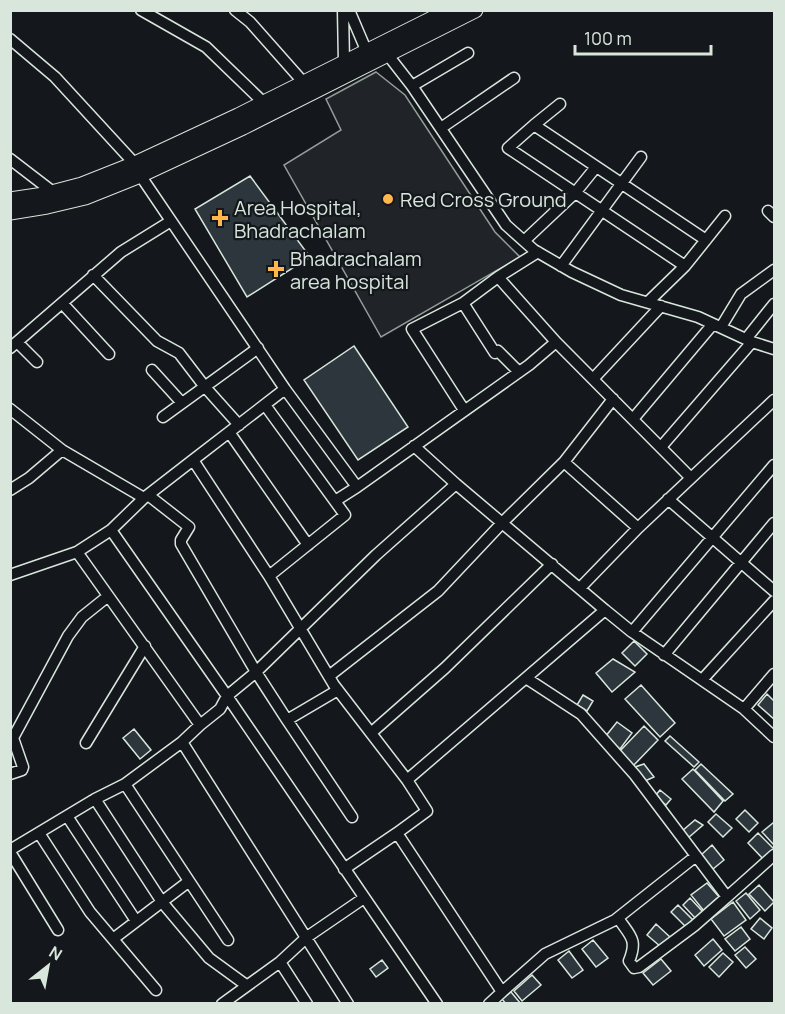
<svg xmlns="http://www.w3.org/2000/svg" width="785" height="1014" font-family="Manrope,sans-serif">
  <rect width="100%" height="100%" fill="#14181c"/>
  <path fill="#202428" stroke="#939e99" stroke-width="1.5" d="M376 72 405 95 495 232 520 257 381 337 284 165 341 130 326 99Z"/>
  <path fill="#2c363c" stroke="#d8e6dc" stroke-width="1.5" d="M250 176 310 257 247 297 195 209Z
    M354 346 408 427 358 460 304 380Z
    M634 641 647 654 635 666 622 653Z
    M613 659 635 672 612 692 596 673Z
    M641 685 675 723 660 737 625 699Z
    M767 694 774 701V719L758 705Z
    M583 695 593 701 587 711 577 705Z
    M617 722 632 733 620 749 605 737Z
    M644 726 658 740 633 766 619 752Z
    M134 729 151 750 140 759 123 738Z
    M670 736 699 762 694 767 665 741Z
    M644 764 654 777 645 781 635 767Z
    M701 764 733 794 725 801 695 770Z
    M693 769 723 801 714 812 682 779Z
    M660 790 671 799 666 805 655 796Z
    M745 810 758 823 749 832 736 819Z
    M716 814 732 828 723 837 708 822Z
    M695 820 703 825 688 838 682 831Z
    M773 823 774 824V845L762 832Z
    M758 833 774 849V852L765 861 748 843Z
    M712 845 724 860 713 869 701 855Z
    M707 883 720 898 704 911 691 895Z
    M759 885 774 902 765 911 749 894Z
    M746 893 760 910 750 919 736 901Z
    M690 898 703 912 696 919 683 905Z
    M733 902 746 920 724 936 711 919Z
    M678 905 693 920 686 927 671 912Z
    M760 918 772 928 764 939 751 929Z
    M656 924 670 937 661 947 647 935Z
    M741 927 750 939 735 951 725 939Z
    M713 939 722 950 704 966 695 955Z
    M593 940 608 958 596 967 582 949Z
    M745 947 756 959 746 968 735 955Z
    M569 951 583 970 572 978 558 960Z
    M723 953 733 962 719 977 709 967Z
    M661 959 671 971 653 985 643 973Z
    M382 960 388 968 376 977 370 969Z
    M532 975 541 985 522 1001 514 991Z
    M511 992 521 1004H506L502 999Z"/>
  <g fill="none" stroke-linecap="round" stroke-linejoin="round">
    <defs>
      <path id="minor" d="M141 10 206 47 264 103
        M235 10 250 22 304 83
        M343 10 344 63 346 67
        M349 10 369 57
        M10 39 55 77 135 164 140 175 285 389 357 487 529 365 556 342 498 277 538 252
        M384 50 412 86 506 225 534 250 572 272 621 295 698 317 752 342 774 349
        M412 86 468 53
        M534 125 560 104
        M441 128 514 78
        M10 159 53 192
        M768 211 774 217
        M524 241 575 193 596 167
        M561 266 641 157
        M685 266 508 148 534 125 706 240
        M93 275 157 341 179 353 205 387 239 425
        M648 302 685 266 725 216
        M62 303 109 354
        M463 303 495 353 498 351 519 372
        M721 327 741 294 774 270
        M746 339 774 304
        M17 342 37 362
        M556 342 691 478
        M10 348 121 252 171 221
        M152 370 182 403
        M593 379 661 306
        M285 389 193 460 269 576 334 685 407 780 605 610 456 484 414 446
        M265 405 345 515 269 576
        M10 409 62 450 144 498
        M464 410 412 329 463 303 498 277
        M163 417 258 348
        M633 419 713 324
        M229 432 308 545
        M661 447 752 342
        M564 462 613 399
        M10 490 29 478 62 450
        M148 495 189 527 181 540V544L256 672 287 720 338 690
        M668 499 774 591
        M335 501 357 487
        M111 530 227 696 256 672 376 555 456 484
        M77 552 200 725 220 709 227 696 437 1004
        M10 575 77 552 111 530 144 498 193 460
        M580 588 638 528 774 400
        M605 610 632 632 774 465
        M632 632 744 709 774 674
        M664 655 774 523
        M329 676 438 591 503 522 564 462 638 528
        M526 678 581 714 635 775 727 897 774 855
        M702 680 774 601
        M744 709 774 737
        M287 720 352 817
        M371 733 445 668 552 564
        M182 742 200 725
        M86 743 145 646
        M10 774 22 770 23 767 13 738 68 636 82 617 107 597
        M407 780 427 811 397 833 502 992 489 1004
        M125 784 228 940
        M95 799 162 902 209 958 246 985
        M67 816 136 921
        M39 833 90 912 156 990
        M10 850 95 799 125 784 182 742 348 1004
        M10 852 58 930
        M344 869 397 833
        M618 918C630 936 638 939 629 961L634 968 639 967 694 926 727 897
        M113 939 188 882
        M280 962 307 1004
        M502 992 545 954 615 920 696 856
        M222 1004 280 962 307 937 364 898"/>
      <path id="highway" d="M10 200 44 195 82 185 135 164 238 116 450 10
        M10 212 47 206 85 197 140 175 243 127 475 10"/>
    </defs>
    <use href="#minor" stroke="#d8e6dc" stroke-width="13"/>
    <use href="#highway" stroke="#d8e6dc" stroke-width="17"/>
    <use href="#minor" stroke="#14181c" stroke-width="10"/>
    <use href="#highway" stroke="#14181c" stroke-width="15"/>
  </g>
  <g fill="#ffb74d" stroke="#14181c" stroke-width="2">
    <circle cx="388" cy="199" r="6"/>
    <path d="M217 209h6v6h6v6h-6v6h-6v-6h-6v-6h6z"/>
    <path d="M273 260h6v6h6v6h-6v6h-6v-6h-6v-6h6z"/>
  </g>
  <g text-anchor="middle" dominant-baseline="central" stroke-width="4.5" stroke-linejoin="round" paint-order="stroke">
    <g font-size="20" fill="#d8e6dc" stroke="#14181c" text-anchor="start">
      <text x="400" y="199">Red Cross Ground</text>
      <text x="234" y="207">Area Hospital,<tspan x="234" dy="23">Bhadrachalam</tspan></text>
      <text x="290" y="258">Bhadrachalam<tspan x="290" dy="23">area hospital</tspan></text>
    </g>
  </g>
  <rect width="785" height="1014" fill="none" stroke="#d8e6dc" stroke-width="24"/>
  <g transform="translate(48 966) rotate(31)" stroke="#14181c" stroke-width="4.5" paint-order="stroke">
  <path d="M0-4.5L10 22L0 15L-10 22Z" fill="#d8e6dc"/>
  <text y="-9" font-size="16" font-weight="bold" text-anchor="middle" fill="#d8e6dc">N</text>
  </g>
  <path d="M575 45v9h136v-9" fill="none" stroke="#d8e6dc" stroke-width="3"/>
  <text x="584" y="45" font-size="18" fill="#d8e6dc" stroke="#14181c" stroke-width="4.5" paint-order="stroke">100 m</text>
</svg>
